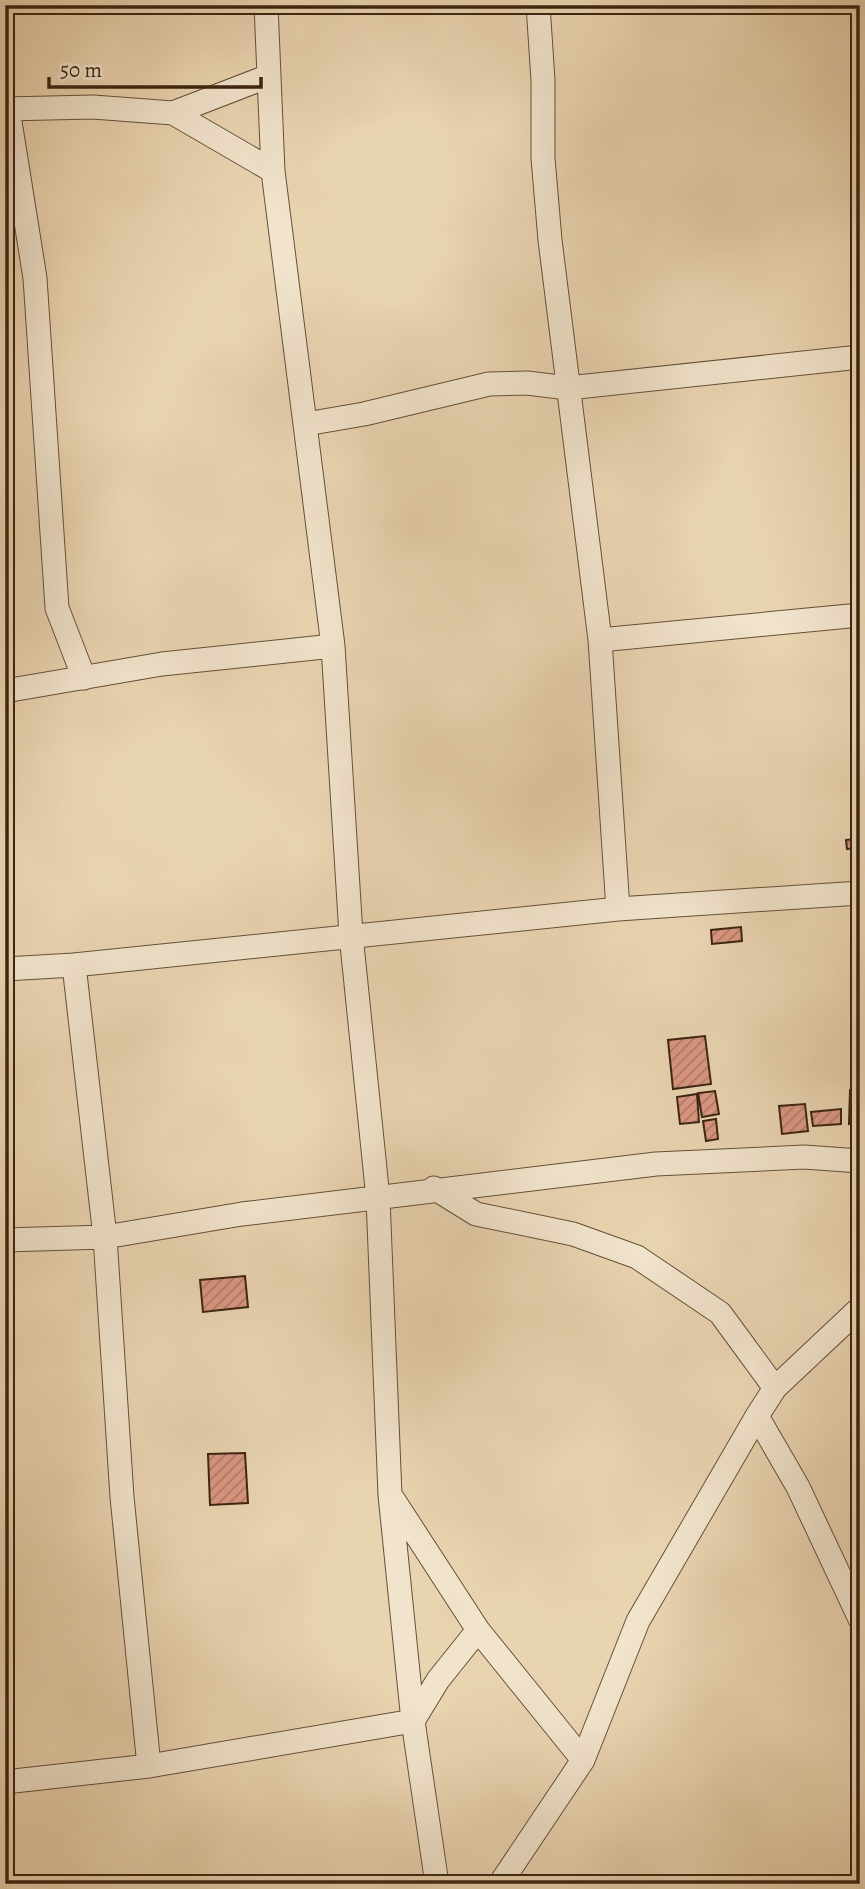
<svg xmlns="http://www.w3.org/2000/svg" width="865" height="1889" font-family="Alegreya,serif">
  <defs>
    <pattern id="building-hatch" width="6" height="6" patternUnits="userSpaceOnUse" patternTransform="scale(1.75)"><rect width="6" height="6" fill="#db9782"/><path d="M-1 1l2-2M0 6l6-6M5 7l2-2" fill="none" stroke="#b37b69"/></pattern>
  </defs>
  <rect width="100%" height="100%" fill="#e9d4b0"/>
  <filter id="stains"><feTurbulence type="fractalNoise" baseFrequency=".00286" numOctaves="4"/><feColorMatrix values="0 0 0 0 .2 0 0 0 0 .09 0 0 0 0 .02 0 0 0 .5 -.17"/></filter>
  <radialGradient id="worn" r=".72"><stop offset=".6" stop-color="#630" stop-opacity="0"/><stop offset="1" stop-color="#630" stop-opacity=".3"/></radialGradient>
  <path fill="url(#building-hatch)" stroke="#3b2411" stroke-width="2" d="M860 838V848L847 849 846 840Z
    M741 927 742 941 712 944 711 930Z
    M705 1036 711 1084 673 1089 668 1040Z
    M850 1090H860V1125L849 1124Z
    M715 1091 719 1114 702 1117 698 1093Z
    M697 1094 699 1122 680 1124 677 1097Z
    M805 1104 808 1131 782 1134 779 1106Z
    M841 1109V1124L813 1126 811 1112Z
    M716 1119 718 1139 706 1141 703 1121Z
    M245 1276 248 1307 203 1312 200 1280Z
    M245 1453 248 1503 210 1505 208 1454Z"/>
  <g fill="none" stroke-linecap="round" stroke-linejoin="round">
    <defs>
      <path id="street" d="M266 5 273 171 333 646 351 935 378 1198 390 1495 413 1721 437 1884
        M538 5 543 80V158L550 240 600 640 618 909
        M5 109 93 107 173 113 273 171
        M8 109 35 278 57 608 84 678
        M173 113 269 76
        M306 424 364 414 489 384 527 383 568 388 860 357
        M600 640 860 615
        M5 691 162 664 333 646
        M74 965 105 1237 122 1497 149 1766
        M5 969 74 965 618 909 860 893
        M434 1188 476 1214 573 1234 637 1257 720 1313 775 1388
        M5 1240 105 1237 242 1214 656 1164 804 1157 860 1161
        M757 1416 798 1487 860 1619
        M393 1499 478 1630 583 1760
        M5 1782 149 1766 413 1721 438 1680 478 1630
        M500 1884 583 1760 638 1621 757 1416 775 1388 860 1308"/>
    </defs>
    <use href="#street" stroke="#665039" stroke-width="25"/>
    <use href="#street" stroke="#f1e3cc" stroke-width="23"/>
  </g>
  <rect width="865" height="1889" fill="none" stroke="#e9d4b0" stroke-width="28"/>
  <rect x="7" y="7" width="851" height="1875" fill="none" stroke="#3b2411" stroke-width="3.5"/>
  <rect x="14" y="14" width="837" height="1861" fill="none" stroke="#3b2411" stroke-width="2"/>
  <path d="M49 77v10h212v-10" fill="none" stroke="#3b2411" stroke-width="3.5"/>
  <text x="60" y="77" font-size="21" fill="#3b2411" stroke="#f1e3cc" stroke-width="5" paint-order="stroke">50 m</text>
  <rect width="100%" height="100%" filter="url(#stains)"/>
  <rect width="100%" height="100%" fill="url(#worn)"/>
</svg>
